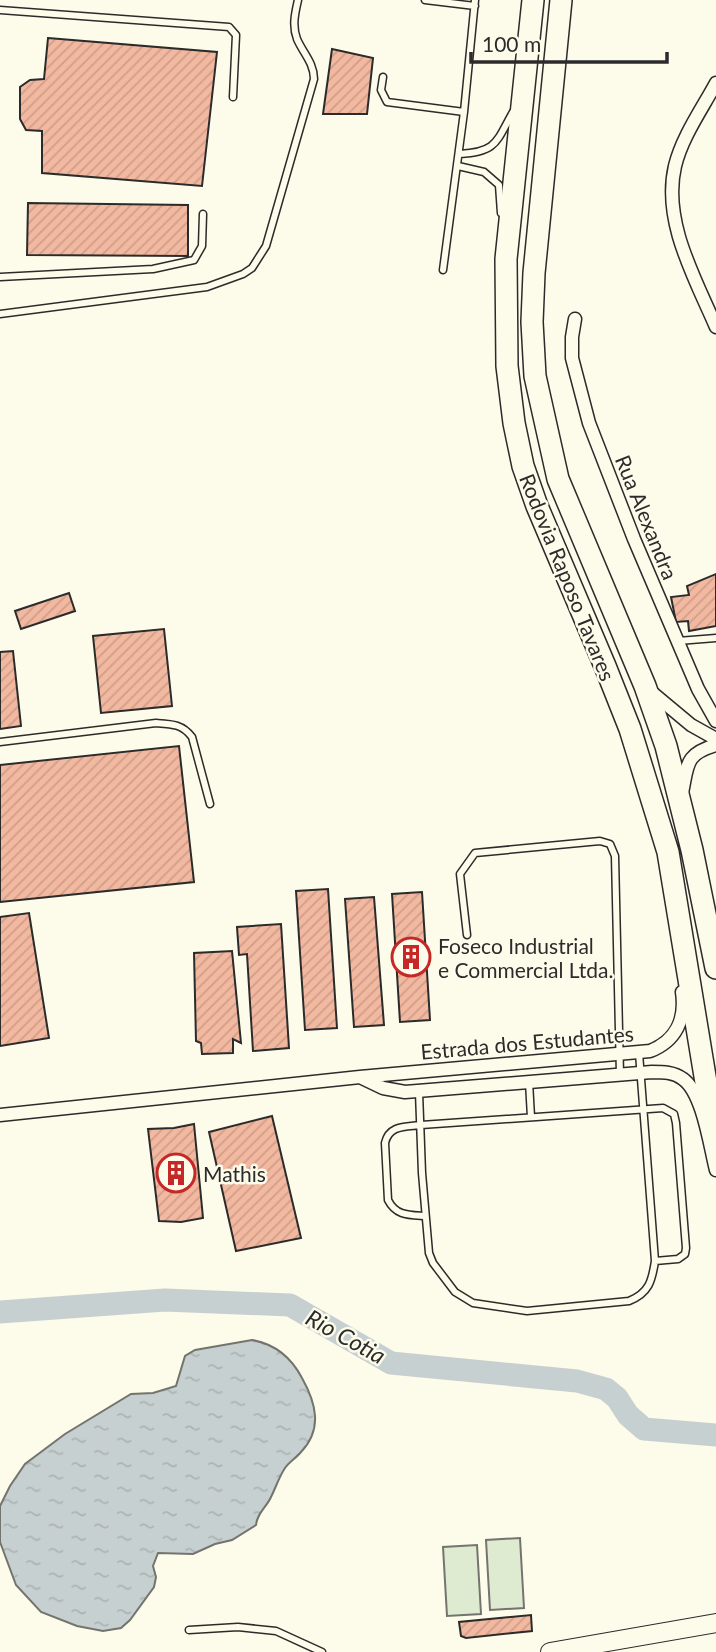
<svg xmlns="http://www.w3.org/2000/svg" width="716" height="1652" font-family="Lato,sans-serif">
  <defs>
    <pattern id="water-ripples" width="26" height="14" patternUnits="userSpaceOnUse" patternTransform="scale(1.75)"><rect width="26" height="14" fill="#c7d0d0"/><path d="M2 4q2-2 4 0t4 0M15 11q2-2 4 0t4 0" fill="none" stroke="#abb3b3"/></pattern>
    <pattern id="building-hatch" width="6" height="6" patternUnits="userSpaceOnUse" patternTransform="scale(1.75)"><rect width="6" height="6" fill="#f2b8a0"/><path d="M-1 1l2-2M0 6l6-6M5 7l2-2" fill="none" stroke="#d09e8a"/></pattern>
  </defs>
  <rect width="100%" height="100%" fill="#fdfbea"/>
  <path fill="#deebd1" stroke="#74746e" stroke-width="2" d="M520 1538 524 1608 490 1610 486 1540Z
    M477 1545 481 1614 447 1616 443 1547Z"/>
  <path fill="url(#water-ripples)" stroke="#74746e" stroke-width="2" d="M252 1340C275 1344 291 1357 302 1378 316 1403 323 1429 301 1452 296 1458 289 1462 285 1468 279 1477 276 1487 271 1497 266 1508 257 1513 256 1525L232 1540 215 1544 193 1554 158 1553 153 1566 156 1577 154 1587 130 1620 121 1628 103 1631 77 1626 41 1612 16 1585 0 1542V1506L10 1486 25 1464 65 1434 131 1394 153 1393 176 1386 185 1356 195 1350Z"/>
  <g fill="none" stroke-linecap="round" stroke-linejoin="round">
    <path stroke="#c7d0d0" stroke-width="23" d="M0 1312 165 1300 290 1305 391 1363 577 1381 606 1389 617 1398 628 1415 644 1429 716 1435"/>
  </g>
  <path fill="url(#building-hatch)" stroke="#2b2b2b" stroke-width="2" d="M48 38 217 52 202 186 42 173V131L26 130 20 119V87L30 80 44 79Z
    M332 49 373 58 367 114H323Z
    M28 203 188 205V256L27 255Z
    M716 574V626L689 631 688 621 676 622 671 597 689 595 687 586Z
    M69 593 75 611 21 629 15 611Z
    M164 629 172 706 101 713 93 636Z
    M13 651 21 726 0 729V652Z
    M179 746 194 882 0 902V765Z
    M328 889 337 1028 305 1030 296 891Z
    M422 892 430 1020 400 1022 392 894Z
    M374 897 384 1025 354 1027 345 899Z
    M29 913 49 1038 0 1046V917Z
    M281 924 289 1048 253 1051 247 954 239 955 237 927Z
    M232 951 241 1043 233 1039V1053L202 1054 201 1043 196 1041 194 953Z
    M272 1116 301 1238 236 1251 209 1132Z
    M194 1124 203 1218 181 1222 159 1221 148 1129 174 1128Z
    M531 1615 532 1631 466 1638 461 1636 459 1622Z"/>
  <g fill="none" stroke-linecap="round" stroke-linejoin="round">
    <defs>
      <path id="lane" d="M425 0 475 6
        M0 10 229 27 236 35 233 97
        M383 77 381 90 387 102 464 112 443 270
        M464 112 475 0
        M460 154C497 152 496 142 513 112
        M458 166 484 172 499 185 501 213
        M0 277 153 269 194 260 202 246 203 214
        M0 314 207 287 243 274 252 268 266 246 314 79C314 63 303 53 297 39 292 26 295 13 298 0
        M678 641 716 638
        M0 742 156 723C172 724 182 724 192 737L210 804
        M467 935 460 874 475 853 600 841 610 844 615 856 620 1075
        M529 1082 531 1117
        M419 1092 422 1173 429 1253 433 1263 455 1292 473 1303 527 1311 629 1301C649 1293 652 1281 655 1261L639 1053
        M425 1216C409 1215 396 1216 388 1200L385 1143C389 1125 405 1127 421 1125L663 1108 674 1114 676 1123 686 1248 685 1254 678 1259 655 1261
        M189 1630 238 1627 276 1631 322 1652"/>
      <path id="street" d="M716 83C702 109 682 137 675 166 662 221 695 278 716 327
        M575 319 572 337V358L589 423 634 539 698 689 716 721
        M649 690 691 725 716 739
        M682 793C688 764 685 754 716 745
        M360 1077 383 1088 405 1092 652 1072C663 1072 674 1072 683 1079 703 1093 710 1147 716 1170
        M0 1115 360 1077 650 1051C676 1041 686 1019 682 992"/>
      <path id="secondary" d="M550 1652 716 1623"/>
      <path id="highway" d="M533 0 506 259 507 366 514 423 523 466 537 506 605 666 630 729 668 852 716 1143
        M561 0 534 273 532 322 535 376 558 479 645 686 666 746 692 850 716 968"/>
    </defs>
    <use href="#lane" stroke="#2b2b2b" stroke-width="9"/>
    <use href="#street" stroke="#2b2b2b" stroke-width="15"/>
    <use href="#secondary" stroke="#2b2b2b" stroke-width="20"/>
    <use href="#highway" stroke="#2b2b2b" stroke-width="24"/>
    <use href="#lane" stroke="#fdfbea" stroke-width="6"/>
    <use href="#street" stroke="#fdfbea" stroke-width="12"/>
    <use href="#secondary" stroke="#fdfbea" stroke-width="18"/>
    <use href="#highway" stroke="#fdfbea" stroke-width="21"/>
  </g>
  <defs>
    <symbol id="building-ring" viewBox="-11 -11 22 22"><circle r="9.5" fill="#fdfbea" stroke="#c62828" stroke-width="1.5"/><path d="M-4-6H4V6H1V3H-1V6H-4ZM-2.5-4.3h1.7v1.8h-1.7ZM.8-4.3h1.7v1.8H.8ZM-2.5-1h1.7V.8h-1.7ZM.8-1h1.7V.8H.8Z" fill="#c62828"/></symbol>
  </defs>
  <g fill-rule="evenodd">
    <use href="#building-ring" x="389" y="935" width="44" height="44"/>
    <use href="#building-ring" x="154" y="1151" width="44" height="44"/>
  </g>
  <g text-anchor="middle" dominant-baseline="central" stroke-width="5" stroke-linejoin="round" paint-order="stroke">
    <g font-size="21" fill="#2b2b2b" stroke="#fdfbea">
      <text transform="translate(647 517) rotate(68)">Rua Alexandra</text>
      <text transform="translate(568 577) rotate(68)">Rodovia Raposo Tavares</text>
      <text transform="translate(527 1042) rotate(-5)">Estrada dos Estudantes</text>
    </g>
    <g font-size="21" fill="#2b2b2b" stroke="#fdfbea" text-anchor="start">
      <text x="438" y="945">Foseco Industrial<tspan x="438" dy="24">e Commercial Ltda.</tspan></text>
      <text x="203" y="1173">Mathis</text>
    </g>
    <g font-size="23" font-style="italic" fill="#2b2b2b" stroke="#fdfbea">
      <text transform="translate(346 1336) rotate(29)">Rio Cotia</text>
    </g>
  </g>
  <path d="M471 52v10h196v-10" fill="none" stroke="#2b2b2b" stroke-width="3.5"/>
  <text x="482" y="52" font-size="21" fill="#2b2b2b" stroke="#fdfbea" stroke-width="5" paint-order="stroke">100 m</text>
</svg>
